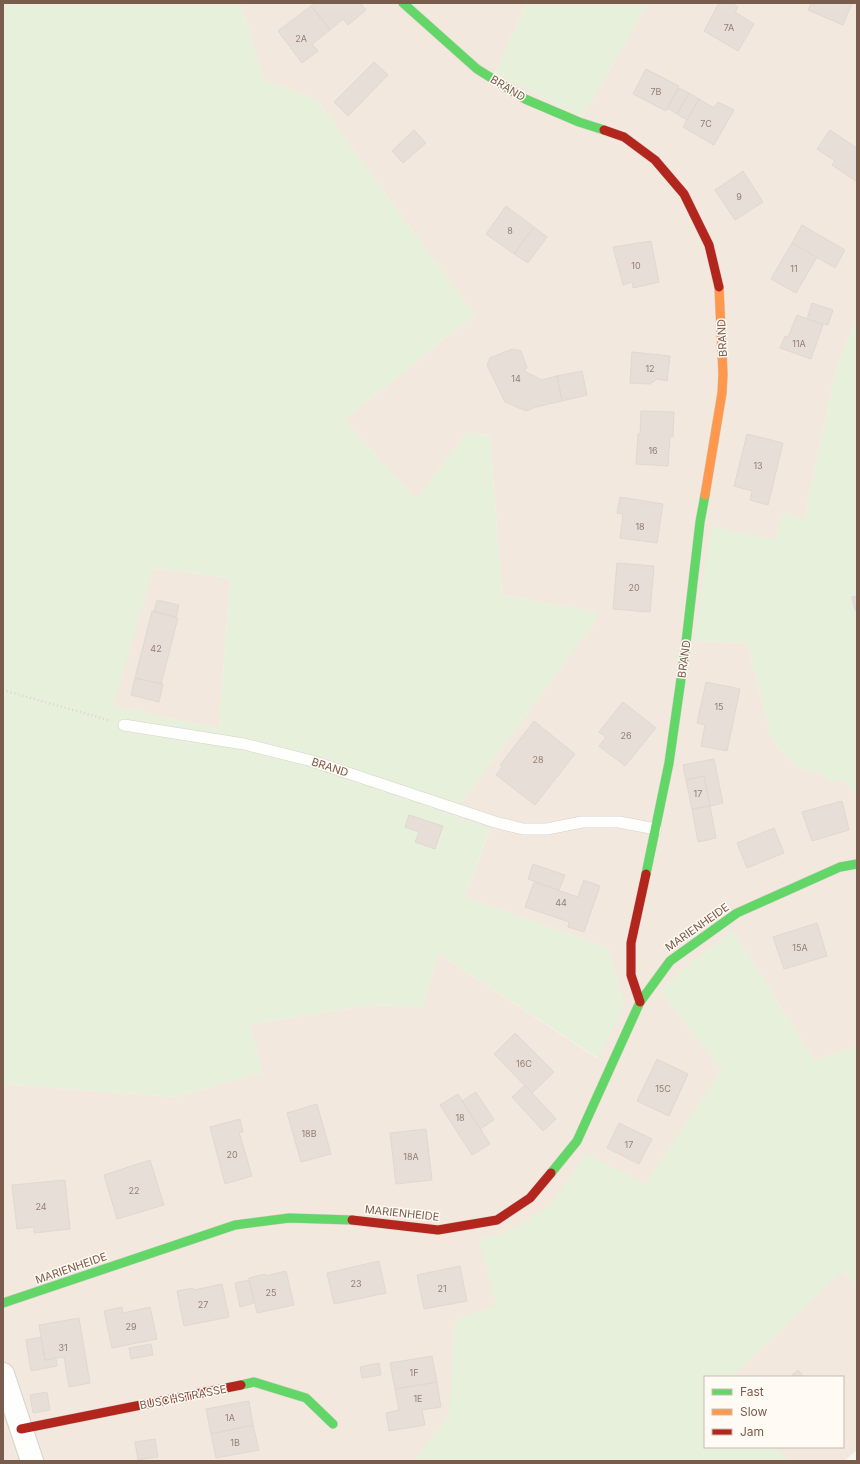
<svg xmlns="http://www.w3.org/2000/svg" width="860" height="1464" font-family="Inter,sans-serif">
  <rect width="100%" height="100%" fill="#f9f5f0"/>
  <path fill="#f2e8de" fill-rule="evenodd" d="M240 3H527L495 73 582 117 648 3H857V317L836 370 804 519 775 540 695 641 747 643 772 741 796 766 824 775 828 781 842 779 857 796V1047L814 1060 733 931 682 970 660 991 758 1115 843 1271 857 1286V1450L844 1461H687L449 1417 414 1461H3V1084L175 1097 262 1072 250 1024 372 1005 422 1007 439 954 597 1058 624 1006 608 948 465 897 490 829 454 815 472 788 596 620V612L502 595 490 435 467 433 416 499 344 420 474 315 317 100 264 80ZM705 1377H843V1447H705Z
    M153 568 230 578 219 729 112 706Z"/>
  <path fill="#e7f0db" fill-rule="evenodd" d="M3 3H240L264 80 317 100 474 315 344 420 416 499 467 433 490 435 502 595 596 612V620L472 788 454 815 490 828 465 897 608 948 624 1006 598 1058 439 954 422 1007 372 1005 250 1024 262 1072 175 1097 3 1084ZM153 568 230 578 219 729 113 706Z
    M527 3H648L582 117 495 73Z
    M857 317V796L842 780 827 781 824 775 796 766 772 741 747 643 694 641 711 526 775 540 784 512 804 519 836 370Z
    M733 931 814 1060 857 1047V1286L843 1271 731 1377H705V1447H776L790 1461H414L449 1416 455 1320 496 1305 479 1239 508 1232 550 1206 586 1153 645 1184 722 1070 660 991 682 970Z"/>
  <path fill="#e6ded7" stroke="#e2d8d2" d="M315 3H360L366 10 348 25 343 19 330 30 311 6Z
    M719 3H731L738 7 735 12 754 24 738 51 704 31Z
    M811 3H852L843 25 808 10Z
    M311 6 330 30 312 44 318 51 302 63 278 31Z
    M374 62 388 75 348 116 334 102Z
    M646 69 679 86 666 111 633 94Z
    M679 88 689 93 677 114 667 108Z
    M689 93 699 99 687 120 677 114Z
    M699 99 714 108 718 102 734 110 714 145 683 127Z
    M414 130 426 143 403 163 392 151Z
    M830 130 857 148V182L832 165 835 161 817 149Z
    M743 171 763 202 735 220 715 190Z
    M506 206 534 227 514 254 486 234Z
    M802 225 845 250 835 268 792 243Z
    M534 227 547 237 528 263 514 254Z
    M651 241 659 282 633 288 632 282 623 285 613 247Z
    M792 243 817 257 796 293 771 279Z
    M812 303 833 310 828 325 807 319Z
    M797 315 823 325 811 359 780 348 785 336 788 337Z
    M512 349 521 351 527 368 524 371 542 380 557 376 562 401 536 407 526 411 505 402 487 365 490 358Z
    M632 352 670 356 667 381 657 379 650 384 630 383Z
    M582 371 587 395 562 401 557 376Z
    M641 411 674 412 673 437H670L668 466 636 464 638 434H640Z
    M747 434 783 443 768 505 750 500 752 491 734 486Z
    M620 497 663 504 657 543 620 538 623 514 617 513Z
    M617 563 654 566 650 612 613 609Z
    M857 596V610H855L852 597Z
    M157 600 179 605 176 617 154 612Z
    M152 611 178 618 161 684 135 678Z
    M135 678 163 684 159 702 131 695Z
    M706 682 740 689 727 751 701 746 705 725 697 723Z
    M623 702 656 728 625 766 599 746 606 737 599 732Z
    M534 721 575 754 535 805 496 775 502 767 500 765Z
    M714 759 723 803 710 806 704 776 686 780 683 765Z
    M704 776 710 806 692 809 686 780Z
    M842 801 849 830 812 841 802 812Z
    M710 806 716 838 698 842 692 809Z
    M409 815 443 826 435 849 415 842 419 832 405 827Z
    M774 828 784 853 747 868 737 843Z
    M533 864 565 875 559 890 528 879Z
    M584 880 600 886 584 932 568 927 569 922 525 907 534 882 578 897Z
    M817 923 827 956 784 969 773 937Z
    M515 1033 554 1072 532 1093 494 1054Z
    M657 1059 688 1074 669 1116 637 1101Z
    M525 1085 556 1119 543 1131 512 1097Z
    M476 1092 494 1120 480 1129 462 1101Z
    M458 1094 490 1144 472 1155 440 1105Z
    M317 1104 331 1154 301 1162 287 1113Z
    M240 1119 243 1132H239L252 1176 225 1184 210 1127Z
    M619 1123 652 1139 639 1164 607 1148Z
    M426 1129 432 1180 396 1184 390 1133Z
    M150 1160 164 1205 117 1219 104 1175Z
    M65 1180 70 1229 34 1233V1227L17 1229 12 1185Z
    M379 1261 386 1293 334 1304 327 1273Z
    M460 1266 467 1301 424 1309 417 1275Z
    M286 1271 294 1305 257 1313 249 1278 265 1274V1276Z
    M249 1280 254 1303 240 1307 235 1283Z
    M222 1284 229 1317 184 1326 177 1291 193 1288 194 1290Z
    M122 1307 123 1313 150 1307 157 1339 112 1348 104 1311Z
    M79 1318 90 1383 69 1387 64 1357 45 1360 39 1325Z
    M41 1337 45 1360 56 1358 57 1366 31 1371 26 1340Z
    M151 1344 153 1355 131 1359 129 1348Z
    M432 1356 437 1382 395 1389 390 1363Z
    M379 1363 381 1375 362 1378 360 1367Z
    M798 1370 804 1377H790Z
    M437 1382 441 1407 422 1410 425 1425 389 1431 386 1413 399 1410 395 1389Z
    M47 1392 50 1410 33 1413 30 1395Z
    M249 1401 253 1425 211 1434 206 1409Z
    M253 1425 259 1450 216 1458 211 1434Z
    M155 1439 158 1457 138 1460 135 1442Z"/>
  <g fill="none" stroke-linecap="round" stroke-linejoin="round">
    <defs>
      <path id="lane" d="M124 725 244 744 312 761 495 822 523 829H547L582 822H619L656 829"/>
      <path id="street" d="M3 1374 32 1461"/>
      <path id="fast" d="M403 3 477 69 525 99 579 122 604 130
        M646 874 669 763 685 651 700 522 705 495
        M551 1173 577 1141 640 1002 670 961 737 913 840 867 857 864
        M3 1303 235 1225 289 1218 352 1220
        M241 1385 254 1382 306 1398 333 1424"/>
      <path id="slow" d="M705 495 722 393 723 374 719 287"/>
      <path id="jam" d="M604 130 624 137 655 160 684 194 709 245 719 287
        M640 1002 631 975V943L646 874
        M352 1220 438 1230 497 1220 530 1198 551 1173
        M21 1429 241 1385"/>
    </defs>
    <use href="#lane" stroke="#d7d1cb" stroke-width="12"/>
    <use href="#street" stroke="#d7d1cb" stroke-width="24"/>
    <use href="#fast" stroke="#d9d2cb" stroke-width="10"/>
    <use href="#slow" stroke="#d9d2cb" stroke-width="10"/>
    <use href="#jam" stroke="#d9d2cb" stroke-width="10"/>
    <path stroke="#dcd5d0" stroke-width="2.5" stroke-dasharray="1 3" stroke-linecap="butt" d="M3 690 108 720"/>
    <use href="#lane" stroke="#fefefd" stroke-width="11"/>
    <use href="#street" stroke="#fefefd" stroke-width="22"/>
    <use href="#fast" stroke="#63d668" stroke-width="9"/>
    <use href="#slow" stroke="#ff974d" stroke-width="9"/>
    <use href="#jam" stroke="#b3261e" stroke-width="9"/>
  </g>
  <g text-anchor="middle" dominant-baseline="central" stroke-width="3" stroke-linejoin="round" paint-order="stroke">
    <g font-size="9" fill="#977e72">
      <text x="729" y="27">7A</text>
      <text x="301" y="38">2A</text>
      <text x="656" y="91">7B</text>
      <text x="706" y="123">7C</text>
      <text x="739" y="196">9</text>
      <text x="510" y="230">8</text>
      <text x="636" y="265">10</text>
      <text x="794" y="268">11</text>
      <text x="799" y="343">11A</text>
      <text x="650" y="368">12</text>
      <text x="516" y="378">14</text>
      <text x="653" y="450">16</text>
      <text x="758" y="465">13</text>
      <text x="640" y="526">18</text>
      <text x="634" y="587">20</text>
      <text x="156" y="648">42</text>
      <text x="719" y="706">15</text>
      <text x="626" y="735">26</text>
      <text x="538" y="759">28</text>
      <text x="698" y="793">17</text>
      <text x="561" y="902">44</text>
      <text x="800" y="947">15A</text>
      <text x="524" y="1063">16C</text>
      <text x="663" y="1088">15C</text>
      <text x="460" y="1117">18</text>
      <text x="309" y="1133">18B</text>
      <text x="629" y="1144">17</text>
      <text x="232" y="1154">20</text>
      <text x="411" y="1156">18A</text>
      <text x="134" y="1190">22</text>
      <text x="41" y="1206">24</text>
      <text x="356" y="1283">23</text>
      <text x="442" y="1288">21</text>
      <text x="271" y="1292">25</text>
      <text x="203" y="1304">27</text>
      <text x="131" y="1326">29</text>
      <text x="63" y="1347">31</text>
      <text x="414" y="1372">1F</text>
      <text x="418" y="1398">1E</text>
      <text x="230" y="1417">1A</text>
      <text x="235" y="1442">1B</text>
    </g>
    <g font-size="11" fill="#7a5c4d" stroke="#fffaf3">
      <text transform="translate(508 88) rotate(31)">BRAND</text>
      <text transform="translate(722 338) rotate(-93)">BRAND</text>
      <text transform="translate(684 659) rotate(-82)">BRAND</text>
      <text transform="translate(330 767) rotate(18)">BRAND</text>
      <text transform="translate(697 927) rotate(-35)">MARIENHEIDE</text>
      <text transform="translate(402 1213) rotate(6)">MARIENHEIDE</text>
      <text transform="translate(71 1268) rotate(-19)">MARIENHEIDE</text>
      <text transform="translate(183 1397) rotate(-11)">BUSCHSTRASSE</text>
    </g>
  </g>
  <rect width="860" height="1464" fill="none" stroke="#7a5c4d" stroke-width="8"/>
  <rect x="704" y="1376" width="140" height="72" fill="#fffaf3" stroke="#cabbb1"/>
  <rect x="712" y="1389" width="20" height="6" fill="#63d668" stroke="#cabbb1"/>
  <text x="740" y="1396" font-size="12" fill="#7a5c4d">Fast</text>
  <rect x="712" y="1409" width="20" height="6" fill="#ff974d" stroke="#cabbb1"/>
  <text x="740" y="1416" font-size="12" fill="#7a5c4d">Slow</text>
  <rect x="712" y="1429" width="20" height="6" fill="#b3261e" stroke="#cabbb1"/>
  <text x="740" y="1436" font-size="12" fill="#7a5c4d">Jam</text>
</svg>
